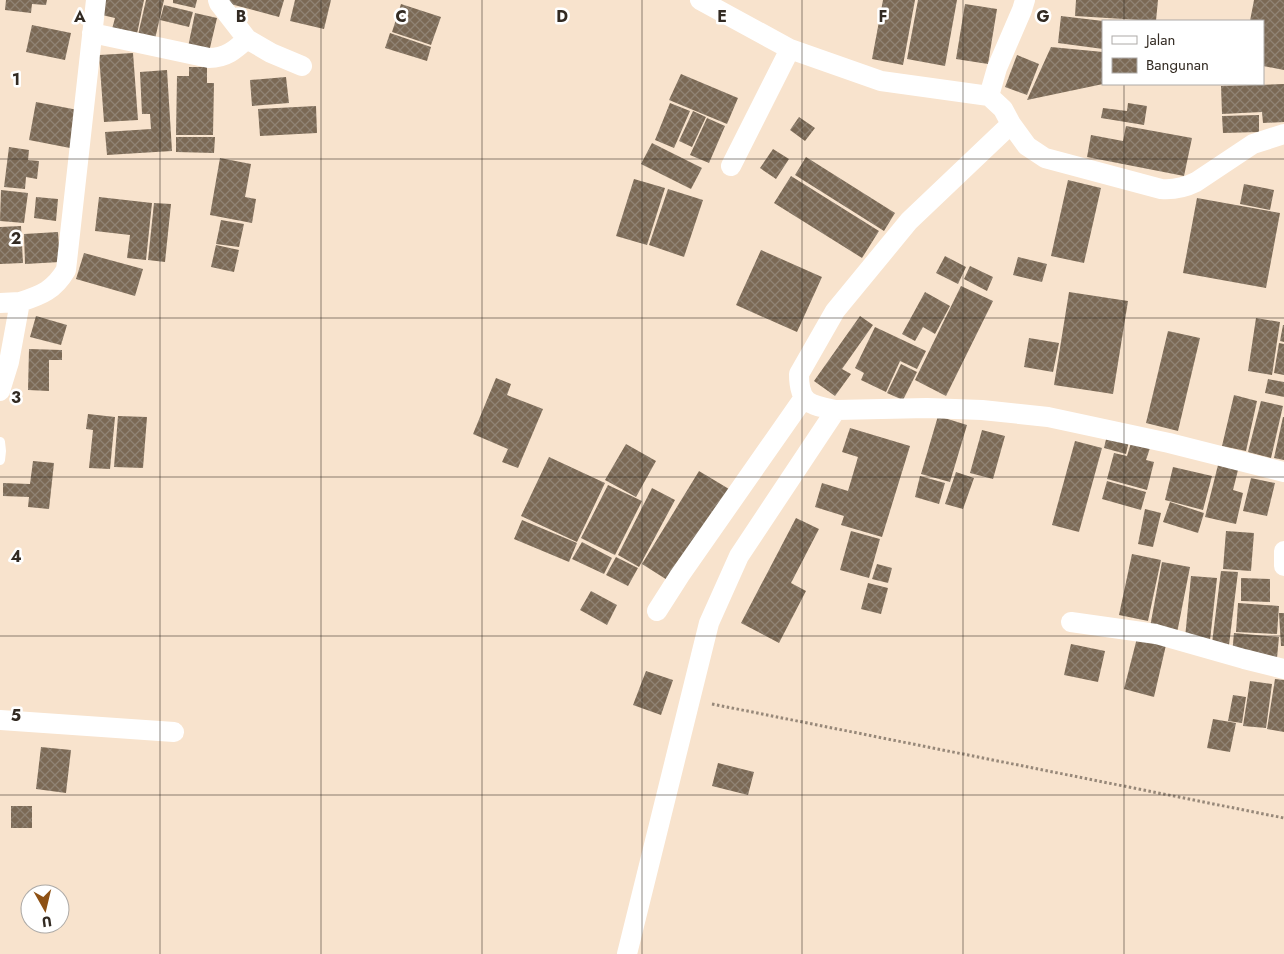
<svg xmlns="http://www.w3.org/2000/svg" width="1284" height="954" font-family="Jost,sans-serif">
  <defs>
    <pattern id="building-cross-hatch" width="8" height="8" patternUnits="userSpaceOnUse" patternTransform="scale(1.25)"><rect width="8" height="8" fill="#7b6955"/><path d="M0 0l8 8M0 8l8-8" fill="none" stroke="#908374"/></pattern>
  </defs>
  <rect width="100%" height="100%" fill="#f8e3cd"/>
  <path fill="url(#building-cross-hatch)" d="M6 0H47L46 5 32 4 31 13 5 10Z
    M105 0H144L137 34 112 29 115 18 102 15Z
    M146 0H164L155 39 138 35Z
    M173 0H197L195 8 173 3Z
    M224 0H284L279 17 223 2Z
    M295 0H331L324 29 290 21Z
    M883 0H915L903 65 872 59Z
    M918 0H957L945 66 907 59Z
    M1076 0H1158L1156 21 1075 16Z
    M1254 0H1284V70L1263 66V21H1250Z
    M401 4 441 17 431 45 392 32Z
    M965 4 997 9 988 64 956 59Z
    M164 5 193 12 189 27 160 20Z
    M195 13 217 18 209 52 188 47Z
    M1061 16 1103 21V49L1058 43Z
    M32 25 71 33 65 60 26 52Z
    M390 33 431 47 427 61 385 48Z
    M1051 47 1103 52V84L1027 100Z
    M133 53 138 120 104 122 99 55Z
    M1017 55 1039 64 1027 95 1005 87Z
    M189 67H207V83H214L213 135H176L177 76H189Z
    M167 70 172 151 107 155 105 132 151 129 150 114H142L140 72Z
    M681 74 738 98 727 124 669 100Z
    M286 77 289 103 252 106 250 80Z
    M1284 84V122L1263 123 1262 112 1222 114 1221 86Z
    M36 102 78 110 70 148 29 140Z
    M670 103 690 111 674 148 655 140Z
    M1128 103 1147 106 1144 125 1101 118 1103 108 1127 111Z
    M316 106 317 133 260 136 258 109Z
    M693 111 706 117 692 147 679 141Z
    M1259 115V132L1223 133 1222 116Z
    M799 117 815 128 805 141 790 130Z
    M707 118 725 126 709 163 690 155Z
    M1126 126 1192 138 1184 176 1087 157 1091 135 1123 141Z
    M176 137H215L214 153 176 152Z
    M652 143 702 168 691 189 641 164Z
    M9 147 29 150 28 160 39 161 37 179 26 177 25 189 4 187Z
    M773 149 789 159 776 179 760 168Z
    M806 157 895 213 884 231 795 175Z
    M220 158 251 164 245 197 256 199 252 223 210 215Z
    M791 176 879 231 862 258 774 203Z
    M634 179 665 188 647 245 616 236Z
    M1068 180 1101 188 1084 263 1051 256Z
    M1244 184 1274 190 1270 210 1240 204Z
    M668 189 703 200 684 257 649 245Z
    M1 190 28 193 24 223 0 221Z
    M36 197 58 199 56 221 34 218Z
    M99 197 152 203 146 260 127 258 130 235 95 231Z
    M1197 198 1280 213 1266 288 1183 273Z
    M154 203 171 204 165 262 148 260Z
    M221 220 244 224 239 247 216 244Z
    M21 226 23 263 0 264V227Z
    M58 232 60 262 25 264 24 234Z
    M216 245 239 250 234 272 211 267Z
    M761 250 822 277 797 332 736 305Z
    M84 253 143 269 135 296 76 279Z
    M945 256 966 267 958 284 936 273Z
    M1018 257 1047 264 1042 282 1013 275Z
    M970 266 993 277 987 291 964 279Z
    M961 286 993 301 946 396 915 380Z
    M925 292 950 306 935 334 923 327 915 341 902 334Z
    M1069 292 1128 301 1113 394 1054 385Z
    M36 316 67 325 61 345 30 337Z
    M860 316 873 325 842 369 851 374 835 396 814 381Z
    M1256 318 1280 322 1272 375 1248 371Z
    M1283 325H1284V342L1280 341Z
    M875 327 926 351 917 369 900 361 886 392 861 380 864 373 855 368Z
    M1168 331 1200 338 1178 431 1146 423Z
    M1029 338 1059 343 1053 372 1024 367Z
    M1279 343 1284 344V375L1274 373Z
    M29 349 62 350V360H49V391L28 390Z
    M901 364 917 372 903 400 887 393Z
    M496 378 511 384 507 395 543 409 518 468 502 462 508 449 473 434Z
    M1268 379 1284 382V397L1265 393Z
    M1234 395 1257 401 1246 451 1222 446Z
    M1261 401 1283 406 1271 458 1248 452Z
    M88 414 115 417 110 469 89 468 93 430 86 429Z
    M118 416 147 417 143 468 114 467Z
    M938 416 967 425 950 482 921 474Z
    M1283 417H1284V460L1274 458Z
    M850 428 910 446 882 537 841 525 844 516 815 507 822 483 848 491 858 457 842 452Z
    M982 430 1005 436 993 479 970 473Z
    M1107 435 1129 441 1126 454 1104 448Z
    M1075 441 1102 448 1079 532 1052 525Z
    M1131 443 1150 448 1146 460 1154 462 1147 490 1107 479 1114 453 1127 456Z
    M626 444 656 461 636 497 605 480Z
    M549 457 605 483 577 542 521 516Z
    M33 461 54 463 49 509 28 507 29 497 3 496V483L30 484Z
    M1218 465 1238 470 1233 490 1243 493 1236 524 1205 517Z
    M1173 467 1212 476 1203 510 1165 500Z
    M699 471 729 489 672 583 642 564Z
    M956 472 974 478 963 509 945 504Z
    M920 476 945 483 939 504 915 497Z
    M1251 478 1275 483 1267 516 1243 511Z
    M1107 481 1146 492 1141 510 1102 499Z
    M608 485 642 501 615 555 581 538Z
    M652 488 675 500 639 567 618 555Z
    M1170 502 1204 513 1198 533 1163 522Z
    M1145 509 1161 513 1153 547 1138 544Z
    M796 518 819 529 791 583 806 591 779 643 741 623Z
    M522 520 577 543 569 562 514 539Z
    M851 531 880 539 869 578 840 570Z
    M1226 531 1254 533 1251 571 1223 569Z
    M582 542 612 558 604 574 572 559Z
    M1132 554 1161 560 1148 621 1119 615Z
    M616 557 638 568 628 586 606 575Z
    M1162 562 1190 567 1177 633 1150 627Z
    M877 564 892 568 888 583 872 579Z
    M1221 571 1238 572 1229 645 1212 643Z
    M1191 576 1217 578 1210 640 1185 638Z
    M1241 578 1270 579V602L1241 601Z
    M868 583 888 588 881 614 861 609Z
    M591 591 617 605 607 625 580 610Z
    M1238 603 1279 606 1277 634 1236 632Z
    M1279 613H1284V646H1281Z
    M1234 633 1279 637 1277 658 1232 654Z
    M1137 638 1166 645 1154 697 1124 689Z
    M1071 644 1105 651 1098 682 1064 675Z
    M646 671 673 680 661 715 633 705Z
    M1275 679 1284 680V732L1267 729Z
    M1250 681 1272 684 1266 728 1243 726Z
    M1233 695 1246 697 1242 723 1228 721Z
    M1213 719 1236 723 1230 752 1207 748Z
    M41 747 71 750 66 793 36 789Z
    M718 763 754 772 748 795 712 786Z
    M11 806H32V828H11Z"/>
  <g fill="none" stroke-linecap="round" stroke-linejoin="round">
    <path stroke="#978879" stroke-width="3" stroke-dasharray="2.5 2.5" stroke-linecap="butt" d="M712 704 1284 818"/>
    <path stroke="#fff" stroke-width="10" d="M0 442 1 451 0 460"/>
    <path stroke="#fff" stroke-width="20" d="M218 0 219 3 247 39 271 53 302 66
      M700 0 790 49 881 81 989 96 1003 109 1011 124 1027 146 1045 158 1161 189C1174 190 1184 188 1196 182L1253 144 1284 134
      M92 33 209 58C226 58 235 50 247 39
      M989 96 997 68 1022 10 1025 0
      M731 166 790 49
      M0 303 20 302
      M0 391 9 362 20 302C42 295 54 290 66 270L96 0
      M836 410C810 405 799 404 799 374L835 311 909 221 1011 124
      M1284 551V566
      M657 611 680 575 803 399
      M1071 622 1156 634 1244 659 1284 669
      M0 720 174 732
      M627 954 709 623 739 556 836 410 927 408 982 410 1048 417 1169 443 1284 472"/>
  </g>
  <path fill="none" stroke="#322a22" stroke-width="1" stroke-opacity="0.55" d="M160 0V954M321 0V954M482 0V954M642 0V954M802 0V954M963 0V954M1124 0V21M1124 84V954M0 159H1284M0 318H1284M0 477H1284M0 636H1284M0 795H1284"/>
  <g font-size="16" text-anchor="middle" font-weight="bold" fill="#322a22" stroke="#fff" stroke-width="5" stroke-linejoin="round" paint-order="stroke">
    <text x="80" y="22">A</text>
    <text x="241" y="22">B</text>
    <text x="401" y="22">C</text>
    <text x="562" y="22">D</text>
    <text x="722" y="22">E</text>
    <text x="883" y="22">F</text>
    <text x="1043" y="22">G</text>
    <text x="16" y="85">1</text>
    <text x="16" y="244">2</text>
    <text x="16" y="403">3</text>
    <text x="16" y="562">4</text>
    <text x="16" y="721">5</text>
  </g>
  <rect x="1102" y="20" width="162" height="65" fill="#ffffff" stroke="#adaaa7"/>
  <rect x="1112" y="36" width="25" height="8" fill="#ffffff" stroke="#adaaa7"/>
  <text x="1146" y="45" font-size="15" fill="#322a22">Jalan</text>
  <rect x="1112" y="58" width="25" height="15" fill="url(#building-cross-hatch)" stroke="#adaaa7"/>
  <text x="1146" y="70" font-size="15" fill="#322a22">Bangunan</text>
  <g transform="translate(45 909) rotate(172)"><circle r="24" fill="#ffffff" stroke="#adaaa7"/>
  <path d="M0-4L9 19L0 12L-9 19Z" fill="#8e5114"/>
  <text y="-8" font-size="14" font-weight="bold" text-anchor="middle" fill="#322a22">U</text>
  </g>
</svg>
